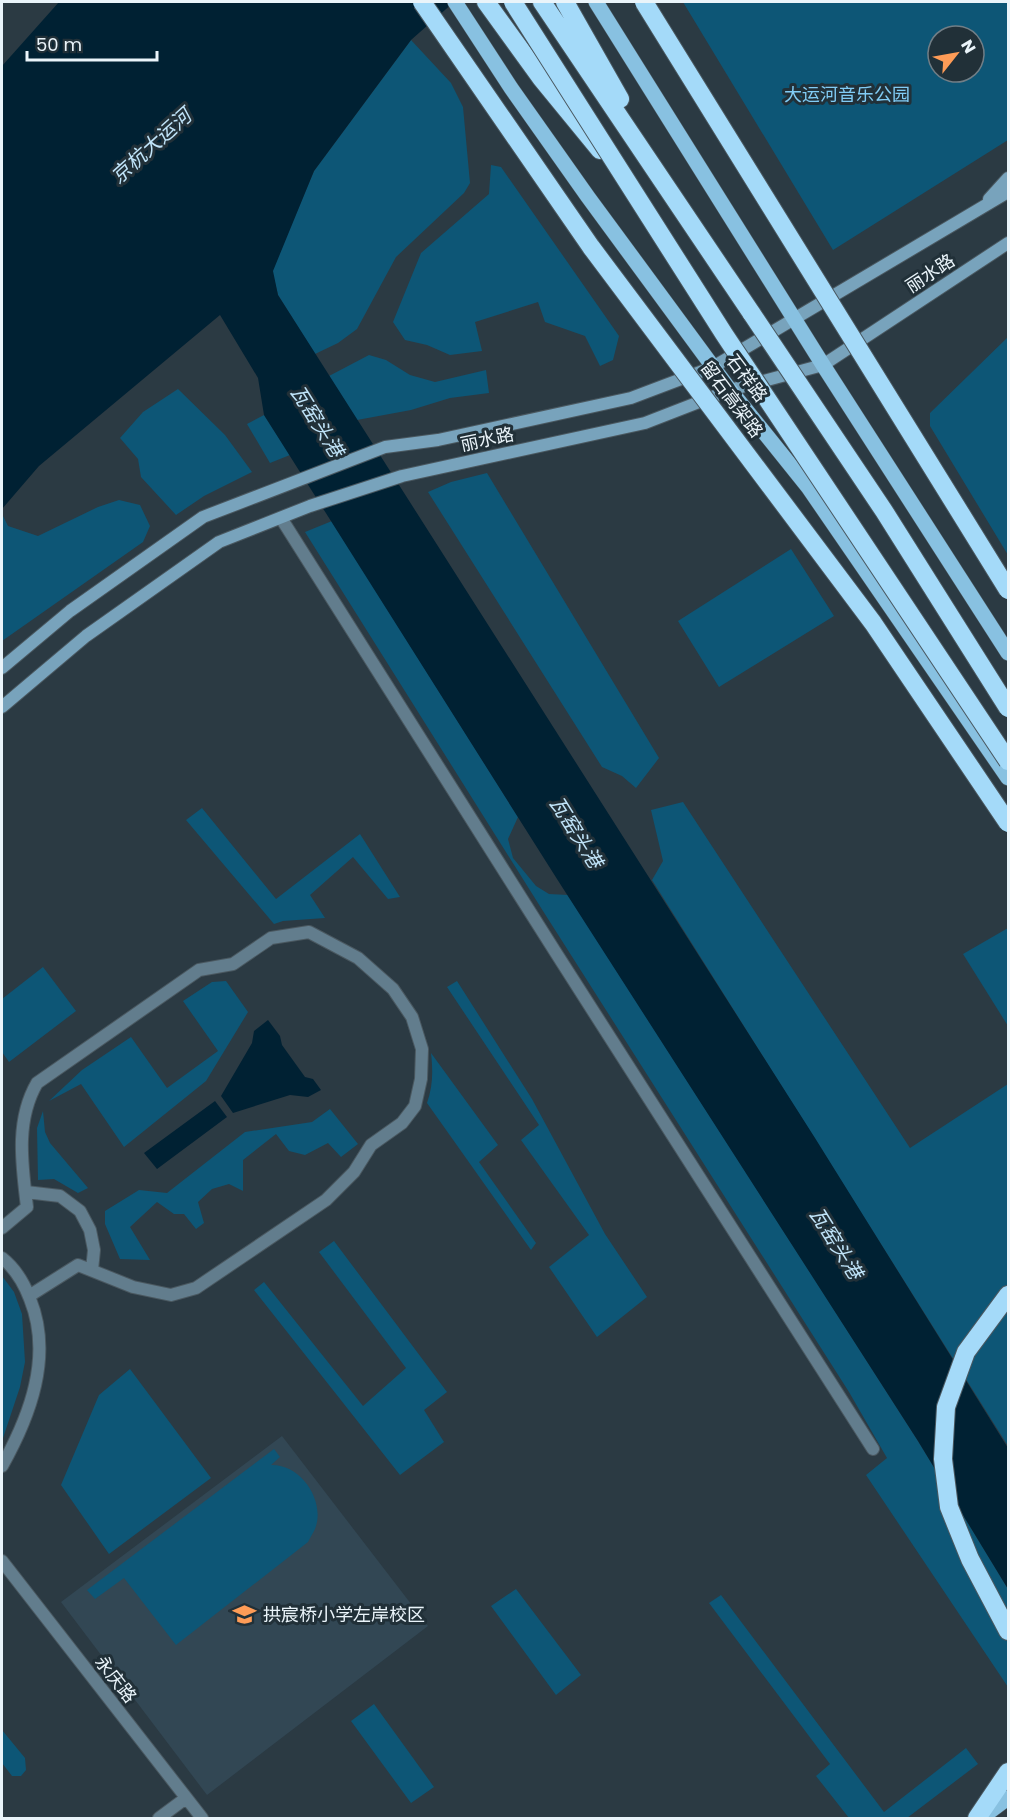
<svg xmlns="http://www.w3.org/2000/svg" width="1010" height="1820" font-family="Poppins,'Noto Sans SC',sans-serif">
  <rect width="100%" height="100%" fill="#2b3a43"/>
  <path fill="#324754" d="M282 1436 428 1626 207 1795 61 1602Z"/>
  <path fill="#0d5676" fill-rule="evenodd" d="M683 2H1008V140L833 250ZM938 36H974V72H938Z
    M411 40 451 83 463 107 470 183 464 193 396 257 357 329 338 343 315 354 278 295 272 271 314 171Z
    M491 165 501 167 619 336 613 360 600 366 585 336 545 322 538 302 475 322 482 351 450 355 427 345 405 340 393 322 421 253 489 194Z
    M1008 337V555L930 426V413Z
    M369 355 386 360 410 375 435 382 486 370 489 393 450 398 411 410 357 420 329 376Z
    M178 389 225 435 252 472 204 496 176 515 141 477 138 459 120 438 143 412Z
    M264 415 290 455 270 463 247 424Z
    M487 473 659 758 636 788 622 776 602 767 428 492 451 482Z
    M119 500 140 505 150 526 143 542 2 641V514L8 526 38 536 98 507Z
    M332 521 518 817 508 839 513 858 536 886 549 894 568 895 918 1441 1008 1589V1687L866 1475 887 1458 849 1392 543 911 305 532Z
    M791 549 834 616 719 687 678 621Z
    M683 802 910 1148 1008 1084V1446L652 880 663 861 651 810Z
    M202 808 276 899 360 834 400 897 388 899 353 857 310 895 325 918 283 921 274 924 186 820Z
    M1008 928V1026L963 954Z
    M43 967 76 1011 9 1062 2 1052V999Z
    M226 981 248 1012 206 1081 124 1147 81 1084 49 1101 82 1070 131 1037 167 1088 218 1051 183 1001 212 982Z
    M457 981 532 1099 605 1234 647 1297 597 1337 549 1267 589 1235 521 1140 539 1125 447 987Z
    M431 1053 498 1145 479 1162 536 1243 531 1250 427 1103C433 1086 433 1071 431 1053Z
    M330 1109 358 1144 341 1157 328 1143 305 1155 289 1151 276 1134 243 1160V1191L229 1184 212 1189 198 1202 204 1223 196 1229 184 1214H174L157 1202 130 1227 150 1260 120 1259 105 1224V1211L139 1190 167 1193 245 1132 312 1122Z
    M43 1111 45 1132 50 1143 88 1188 78 1193 54 1179 38 1180 37 1128Z
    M334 1241 447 1392 424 1410 444 1442 400 1475 254 1290 264 1282 363 1406 406 1368 319 1252Z
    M2 1276 14 1292 22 1314 25 1362 20 1387 2 1441Z
    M130 1369 211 1478 109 1554 61 1485 99 1395Z
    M274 1449 280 1457 271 1465C301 1464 326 1501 315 1529 313 1533 310 1538 308 1542L176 1645 124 1578 95 1599 87 1590Z
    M516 1589 581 1675 556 1695 491 1606Z
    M721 1595 884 1812 966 1748 978 1764 907 1818H849L816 1776 830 1764 709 1603Z
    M374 1704 434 1787 411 1803 351 1721Z
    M2 1730 25 1758 26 1770 21 1776H12L2 1763Z"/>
  <path fill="#002133" d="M59 2H454L411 40 314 171 273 271 278 295 815 1138 1008 1448V1589L918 1441 557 879 264 415 258 378 220 315 39 466 2 509V66Z
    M268 1020 280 1036 282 1045 305 1077 313 1079 321 1090 308 1097 290 1095 233 1113 221 1096 252 1043 254 1031Z
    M215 1101 227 1117 157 1169 144 1153Z"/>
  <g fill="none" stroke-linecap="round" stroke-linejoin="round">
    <defs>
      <path id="street" d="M281 518C477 829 674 1140 873 1449
        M26 1192 60 1196 80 1211 90 1230 94 1250 92 1270
        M2 1228 27 1207C22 1165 15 1121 37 1083L199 970 233 964 271 938 309 932 358 958 393 989 412 1017 422 1049 421 1079 415 1106 402 1123 371 1145 354 1172 326 1200 196 1288 171 1295 133 1287 78 1265 29 1296
        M2 1258C16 1269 24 1283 30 1299 53 1356 30 1416 2 1466
        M2 1561 202 1818
        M159 1818 186 1798"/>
      <path id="secondary" d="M989 199 1008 178
        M2 668 70 611 203 517 385 447 438 440 631 398 713 367 1008 192
        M2 707 86 636 219 542 310 506 402 476 645 423 730 390 823 365 1008 243"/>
      <path id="primary" d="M455 2 511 88 588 197 730 390 808 487 1008 778
        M596 2 823 365 1008 653
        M981 1818 1008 1798"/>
      <path id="highway" d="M486 2 541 78 600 150
        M542 2 752 314
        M565 2 620 99
        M1008 1295 966 1352 946 1407 943 1459 949 1507 970 1559 1008 1631
        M977 1818 1008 1772"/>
    </defs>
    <use href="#street" stroke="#4a5860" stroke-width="14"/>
    <use href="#secondary" stroke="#4a5860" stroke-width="14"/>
    <use href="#primary" stroke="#4a5860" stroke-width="16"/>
    <use href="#highway" stroke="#4a5860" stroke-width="20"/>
    <use href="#street" stroke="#627d8d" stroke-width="12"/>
    <use href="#secondary" stroke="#78a3bc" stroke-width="12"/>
    <use href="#primary" stroke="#88c1e1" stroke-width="15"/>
    <use href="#highway" stroke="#a4daf9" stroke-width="18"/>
    <defs>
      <path id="highway-bridge" d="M422 2 591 247 873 623 1008 823
        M513 2 724 334 1008 761
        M644 2 1008 590
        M752 314 884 511 1008 708"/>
    </defs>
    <use href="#highway-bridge" stroke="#4a5860" stroke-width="20" stroke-linecap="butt"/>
    <use href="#highway-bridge" stroke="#a4daf9" stroke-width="18"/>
  </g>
  <defs>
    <symbol id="school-bare" viewBox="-9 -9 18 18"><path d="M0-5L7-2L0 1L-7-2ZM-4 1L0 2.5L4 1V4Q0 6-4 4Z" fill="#fe9c57" stroke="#213038" stroke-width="2.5" paint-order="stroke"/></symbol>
  </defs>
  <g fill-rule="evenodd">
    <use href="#school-bare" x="228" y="1598" width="33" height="33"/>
  </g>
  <g text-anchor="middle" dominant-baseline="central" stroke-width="6" stroke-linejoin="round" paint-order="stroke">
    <g font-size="18" fill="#81ccf5" stroke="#213038">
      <text x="847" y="94">大运河音乐公园</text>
    </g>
    <g font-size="18" fill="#eaf4fa" stroke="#213038">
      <text transform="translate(930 273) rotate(-33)">丽水路</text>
      <text transform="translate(747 378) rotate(53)">石祥路</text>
      <text transform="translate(732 399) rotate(53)">留石高架路</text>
      <text transform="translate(487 439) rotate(-12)">丽水路</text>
      <text transform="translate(116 1679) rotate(52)">永庆路</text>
    </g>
    <g font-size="18" fill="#eaf4fa" stroke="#213038" text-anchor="start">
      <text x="263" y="1614">拱宸桥小学左岸校区</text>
    </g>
    <g font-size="20" font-style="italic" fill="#c0e4f9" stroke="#213038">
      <text transform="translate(151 146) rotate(-42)">京杭大运河</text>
      <text transform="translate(317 421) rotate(58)">瓦窑头港</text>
      <text transform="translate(576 832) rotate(58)">瓦窑头港</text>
      <text transform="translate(836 1243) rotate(58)">瓦窑头港</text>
    </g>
  </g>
  <rect width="1010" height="1820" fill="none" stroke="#eaf4fa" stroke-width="6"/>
  <g transform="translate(956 54) rotate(59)"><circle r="28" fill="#213038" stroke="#717e86" stroke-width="1.5"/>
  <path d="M0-4.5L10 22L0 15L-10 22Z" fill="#fe9c57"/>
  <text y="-9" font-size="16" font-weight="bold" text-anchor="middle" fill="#eaf4fa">N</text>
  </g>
  <path d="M27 51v9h130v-9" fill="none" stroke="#eaf4fa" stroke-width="3"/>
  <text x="36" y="51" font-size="18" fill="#eaf4fa" stroke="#213038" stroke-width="4.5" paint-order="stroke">50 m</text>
</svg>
